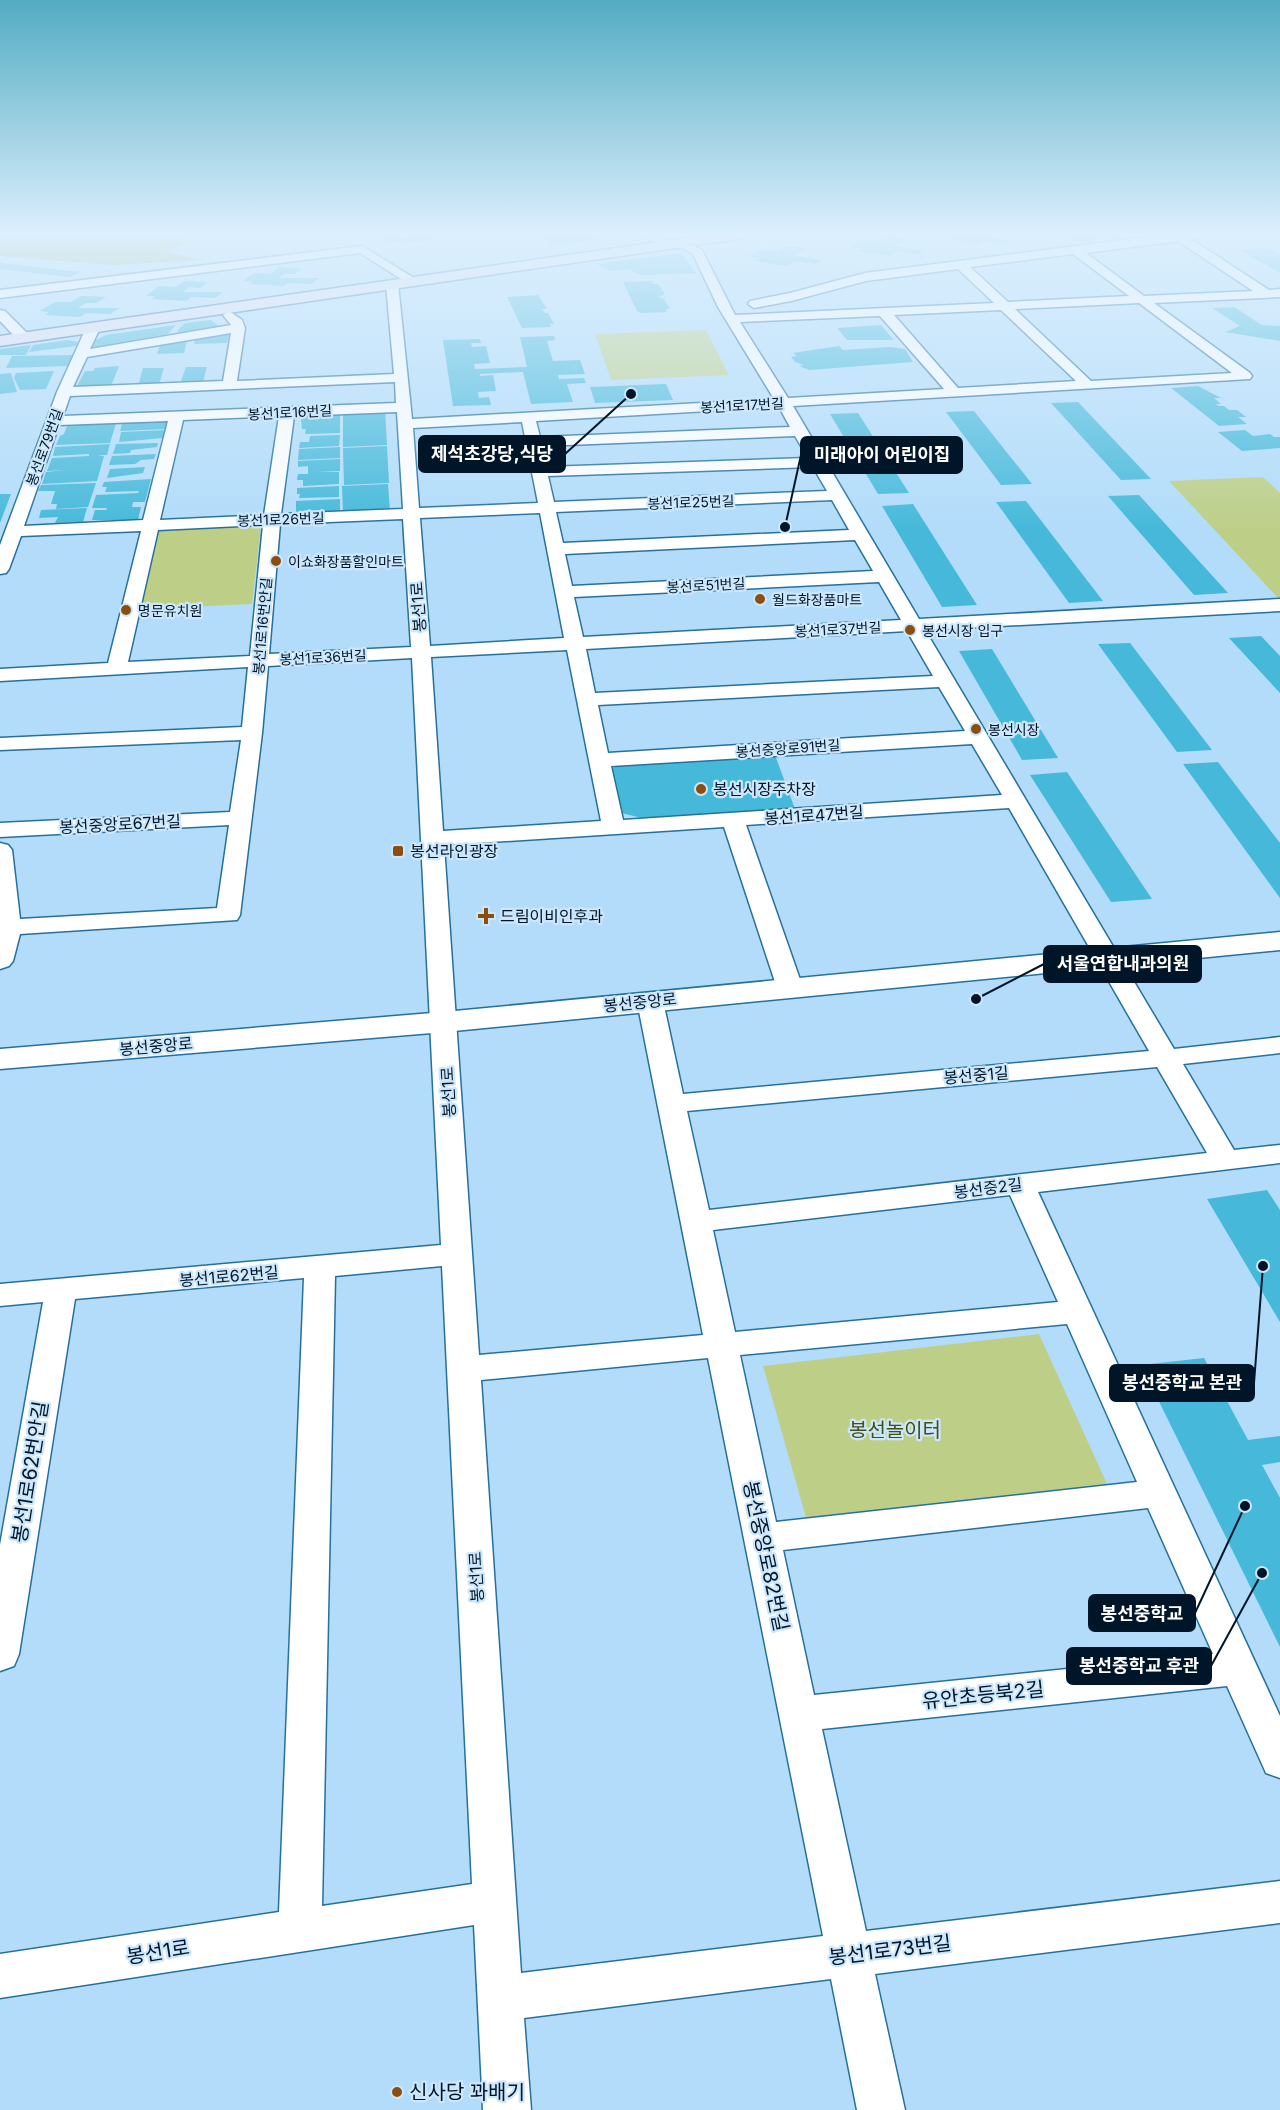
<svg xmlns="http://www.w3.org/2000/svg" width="1280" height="2110" font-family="Inter,'Noto Sans KR',sans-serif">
  <rect width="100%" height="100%" fill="#b2dcfa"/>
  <path fill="#bdcf87" d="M706 330 729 375 611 380 595 334Z
    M1263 477 1280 493V600L1169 481Z
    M254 523 261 526 252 604 139 609 158 527Z
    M1039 1334 1107 1484 807 1521 763 1366Z"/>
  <path fill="#9caf5c" d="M0 234H202L166 252 202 260 113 265 0 256Z"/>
  <path fill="#46b9da" d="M374 234H394L401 238 428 234 461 236 405 243 401 241 389 243Z
    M531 234H619L622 236 555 245Z
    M946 234H990L985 236 1012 241 1004 245 984 241 975 245 946 239 953 237Z
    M1064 234H1105L1123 236 1118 240 1096 238 1091 242 1059 238Z
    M887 236 906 239 894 246 924 250 917 254 896 251 889 256 858 251 863 248 850 247 863 239 878 241Z
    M787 246 807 248 793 256 823 260 815 264 794 261 787 266 755 261 761 258 749 256 763 249 778 251Z
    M1267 248 1280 255V273L1240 250Z
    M681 253 696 273 641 275 628 269 611 271 597 264Z
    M0 263 81 272 70 277 0 269Z
    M279 267 302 269 295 274H285L279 278H319L311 284 288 283 283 286 249 284 253 282 243 281 255 273 271 274Z
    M184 281 208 282 200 288 190 287 183 292H223L215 298 192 297 186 301 151 299 155 296H146L159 286 175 287Z
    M652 281 653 284H658L665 294 658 297 664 299 670 309H666L667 312 641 313 637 311 623 282Z
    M538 295 547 309H542L545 313H548L554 324H550L551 327 522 328 507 297Z
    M81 296 106 297 96 303H86L78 308H120L110 314 86 313 80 317 45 315 49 312 40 311 55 302H71Z
    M1234 307 1262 325 1280 326V341L1225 332 1240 326 1212 308Z
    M211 320 220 327 180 333 177 331 185 323Z
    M176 325 168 334 92 347 96 340 106 335Z
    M881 325 894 340H847L837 328Z
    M230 333 227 343 194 344 196 337Z
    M554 336 555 340 547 341 553 361 580 360 585 374 558 375 559 379 584 378 586 383 567 384 573 402 531 404 523 372 480 374V376L493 375 496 391 478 392 479 398 489 397 491 405 453 406 443 340 480 339 481 343H471L472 347 486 346 490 363 474 364 475 369 527 367 520 337Z
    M68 340 78 342 76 346 29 352 33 345Z
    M175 341H187L184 353 157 354 160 345Z
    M31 345 26 355H0V349Z
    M839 346 843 350 890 347 905 349 913 362 809 370 799 366 804 365 795 362 791 357 797 356 793 353Z
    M73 355 68 366 6 368 12 356Z
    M119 366 111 386H77L85 371H93L95 368Z
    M186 367H207L203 382 180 384Z
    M143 368H164L159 385 138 386Z
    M54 371 46 389 20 390 14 378 16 373Z
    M11 373 17 392 0 394V374Z
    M666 384 673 400 595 403 590 387Z
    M1198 386 1221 398H1214L1221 404H1215L1219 406H1224L1229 410H1237L1246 417H1238L1247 424 1219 426 1171 388Z
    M1078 402 1151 479 1121 480 1051 403Z
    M385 409 387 445 343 447V411Z
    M340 411V433L305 434 306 429H302L301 419H305L306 413Z
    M974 411 1032 484 1001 485 946 412Z
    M858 413 909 493 878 494 830 414Z
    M158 419 169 422 167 429 120 431 123 420Z
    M117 420 110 443 56 445 60 436 64 434 67 426 80 421Z
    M166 430 164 438 119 442 121 432Z
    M1245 430 1253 436 1270 434 1274 437H1280V448L1242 451 1218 432Z
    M340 435 339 446 299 448 300 442H309L310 436Z
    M158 443 157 447 131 450 130 453 113 454 116 444Z
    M110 444 107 455H97L104 456 97 481 42 484 46 472 65 470 47 471 52 458 89 456V454L53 456 55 447Z
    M387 446 389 483 344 485 343 448Z
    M340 447V458L298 460 299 449Z
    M156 454 154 459 141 460 135 464 109 465 112 456Z
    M340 459V471L317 472H339V484L303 486V480H297L298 474H308V466L298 467V461Z
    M145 467 143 473 107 478 110 469Z
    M151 479 145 502H133L132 507H141L138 520H92L95 510H106L107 508H92L96 495 138 493 139 491 105 492 107 487H102L104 482Z
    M96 483 88 507 56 509 57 504H51L55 491H38L41 485Z
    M388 484 390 511 343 513 342 486Z
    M339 486V497L299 498 300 494H297V488Z
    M0 494H11L0 523Z
    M1139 495 1228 593 1194 595 1108 496Z
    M340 499V513L296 515V501Z
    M1026 501 1103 601 1069 603 996 502Z
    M913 504 977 605 942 607 882 506Z
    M87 508 83 522 55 523 58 517 39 518 41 510Z
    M1261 636 1280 656V693L1229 638Z
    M1130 643 1212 750 1177 752 1098 644Z
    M992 649 1058 758 1022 760 959 651Z
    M775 755 795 809 642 818 621 813 610 769 623 764Z
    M1218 762 1280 843V898L1183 764Z
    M1067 772 1152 899 1111 902 1030 775Z
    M1267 1190 1280 1210V1322L1207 1199Z
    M1204 1358 1248 1440 1280 1436V1462L1262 1465 1280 1498V1647L1141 1365Z"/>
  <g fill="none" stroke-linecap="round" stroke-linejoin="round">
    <defs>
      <path id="minor" d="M636 234H652L676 245 670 248 666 247Z
        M1170 234H1211L1191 239 1269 290 1280 289V297L1154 303 1250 373 1252 376 1250 379 793 406 919 619 1280 599V611L925 630 1174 1049 1280 1037V1053L1183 1064 1234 1150 1280 1145V1163L1038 1192 1280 1716V1778L1266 1773 1227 1686 822 1729 866 1931 1280 1881V1923L875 1974 905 2110H857L831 1979 524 2018 531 2110H483L474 1925 0 1998V1954L279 1912 304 1278 75 1299 19 1654 14 1666 0 1671V1545L43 1302 0 1306V1284L441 1245 412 658 268 666 262 733 240 915 237 920 20 934 13 961 9 966 0 969V843L8 845 12 850 20 919 217 908 229 825 0 837V823L230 812 241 740 0 750V738L242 727 248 667 0 681V669L108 663 141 531 21 536 9 569 6 573 0 574V545L57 392 86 328 93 324 100 328 90 349 231 325 223 315 229 311 242 320 245 328 237 381 394 374 386 284 392 280 398 284 412 419 774 399 718 307 693 254 677 245V241H685L702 250 735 315 994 303 958 269 866 281 791 301 754 308 748 304 750 301 790 293 865 273ZM1178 241 1253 291 1144 296 1086 253ZM1073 254 1129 296 1008 302 970 267ZM1139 303 1232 373 1091 381 1015 309ZM1001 310 1076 381 958 388 894 315ZM880 316 944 389 788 398 740 322ZM231 333 223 381 73 387 87 357ZM395 382 396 403 63 416 70 396ZM779 407 790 427 540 437 536 421ZM397 412 403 509 281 514 294 416ZM279 416 264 515 160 520 183 420ZM168 421 143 520 24 526 59 425ZM522 422 538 503 419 508 413 428ZM795 436 808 458 546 467 542 446ZM813 467 827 491 554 502 548 476ZM832 500 849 530 563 543 556 512ZM540 513 564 638 430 646 420 518ZM403 519 411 647 269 654 280 524ZM263 525 250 656 128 662 158 530ZM855 540 873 571 572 586 565 554ZM879 582 901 620 583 637 574 597ZM907 631 933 676 595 693 586 649ZM567 650 601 821 443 831 431 657ZM939 687 965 731 608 753 598 705ZM972 744 1002 795 623 820 611 766ZM1009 808 1149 1051 683 1094 663 1001 659 995 650 993 641 995 637 1001 703 1335 479 1355 444 845 724 827 777 988 781 993 790 996 799 993 803 988 746 825ZM1157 1067 1207 1153 709 1210 687 1111ZM1010 1195 1058 1302 735 1332 713 1230ZM442 1266 472 1884 322 1906 335 1276ZM1067 1324 1137 1482 776 1522 740 1355ZM708 1358 823 1936 521 1973 481 1380ZM1148 1508 1213 1654 814 1695 783 1550Z
        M362 246 419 281 417 284H409L360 253 0 298V290Z
        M0 310 5 311 28 334 30 337 28 340H18L0 321Z"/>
      <path id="tertiary" d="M1280 932V950L444 1032 0 1069V1049L444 1012Z"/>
      <path id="secondary" d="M715 234H752L745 238 0 346V336Z"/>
    </defs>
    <use href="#minor" stroke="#25709d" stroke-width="3"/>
    <use href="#tertiary" stroke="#25709d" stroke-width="3"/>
    <use href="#secondary" stroke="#25709d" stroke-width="3"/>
    <use href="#minor" fill="#fff" fill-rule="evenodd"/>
    <use href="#tertiary" fill="#fff" fill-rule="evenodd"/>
    <use href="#secondary" fill="#e6e0f2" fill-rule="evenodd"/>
  </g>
  <linearGradient id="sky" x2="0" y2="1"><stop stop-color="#53acc3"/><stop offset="0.44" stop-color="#dceffd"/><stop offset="1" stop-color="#dceffd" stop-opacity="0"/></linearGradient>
  <rect width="1280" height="530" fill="url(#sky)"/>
  <g fill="#8b4e0f" stroke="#cce7fc" stroke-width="2">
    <circle cx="276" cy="561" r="6"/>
    <circle cx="760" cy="599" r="6"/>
    <circle cx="126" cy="610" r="6"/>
    <circle cx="910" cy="630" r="6"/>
    <circle cx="976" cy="729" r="6"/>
    <circle cx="701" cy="789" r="6"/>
    <rect x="392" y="845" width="12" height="12" rx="3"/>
    <path d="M483 907h6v6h6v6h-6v6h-6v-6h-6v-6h6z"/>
    <circle cx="397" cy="2092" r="6"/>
  </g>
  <g text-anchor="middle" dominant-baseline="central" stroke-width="4.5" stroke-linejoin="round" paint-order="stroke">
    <g font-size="14" fill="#001628" stroke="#cce7fc">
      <text transform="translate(742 405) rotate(-3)">봉선1로17번길</text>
      <text transform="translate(290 412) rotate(-3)">봉선1로16번길</text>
      <text transform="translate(44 447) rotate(-70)">봉선로79번길</text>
      <text transform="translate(691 502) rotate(-2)">봉선1로25번길</text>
      <text transform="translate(281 519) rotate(-2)">봉선1로26번길</text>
      <text transform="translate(706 585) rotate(-3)">봉선로51번길</text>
      <text transform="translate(262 626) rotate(-85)">봉선1로16번안길</text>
      <text transform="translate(838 629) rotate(-3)">봉선1로37번길</text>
      <text transform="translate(323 657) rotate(-3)">봉선1로36번길</text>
      <text transform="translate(788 748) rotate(-4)">봉선중앙로91번길</text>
    </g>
    <g font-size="14" fill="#001628" stroke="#cce7fc" text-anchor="start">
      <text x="288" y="561">이쇼화장품할인마트</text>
      <text x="772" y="599">월드화장품마트</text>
      <text x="138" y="610">명문유치원</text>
      <text x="922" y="630">봉선시장 입구</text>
      <text x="988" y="729">봉선시장</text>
    </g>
    <g font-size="16" fill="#001628" stroke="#cce7fc">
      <text transform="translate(418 607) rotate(-94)">봉선1로</text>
      <text transform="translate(814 815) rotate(-4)">봉선1로47번길</text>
      <text transform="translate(120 824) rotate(-3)">봉선중앙로67번길</text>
      <text transform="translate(640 1002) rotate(-6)">봉선중앙로</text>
      <text transform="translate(156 1046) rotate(-5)">봉선중앙로</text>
      <text transform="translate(976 1075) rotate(-5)">봉선중1길</text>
      <text transform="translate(448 1092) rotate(-93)">봉선1로</text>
      <text transform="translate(988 1188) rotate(-7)">봉선중2길</text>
      <text transform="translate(229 1276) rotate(-5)">봉선1로62번길</text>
      <text transform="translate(476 1577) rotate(-93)">봉선1로</text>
    </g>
    <g font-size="16" fill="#001628" stroke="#cce7fc" text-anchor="start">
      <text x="713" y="789">봉선시장주차장</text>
      <text x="410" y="851">봉선라인광장</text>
      <text x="500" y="916">드림이비인후과</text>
    </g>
    <g font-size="20" fill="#444f12" stroke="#cce7fc">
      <text x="895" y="1430">봉선놀이터</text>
    </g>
    <g font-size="20" fill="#001628" stroke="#cce7fc">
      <text transform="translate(30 1472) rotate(-81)">봉선1로62번안길</text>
      <text transform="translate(766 1556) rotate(78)">봉선중앙로82번길</text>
      <text transform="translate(983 1695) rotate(-6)">유안초등북2길</text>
      <text transform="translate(890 1950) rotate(-7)">봉선1로73번길</text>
      <text transform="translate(158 1952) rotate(-9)">봉선1로</text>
    </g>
    <g font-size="20" fill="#001628" stroke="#cce7fc" text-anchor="start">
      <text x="409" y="2092">신사당 꽈배기</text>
    </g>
  </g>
  <path fill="none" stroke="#001628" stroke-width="2" d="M631 394L565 454M785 527L801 455M976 999L1044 964M1263 1266L1254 1383M1245 1506L1195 1613M1262 1573L1211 1666"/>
  <g fill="#001628" stroke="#cce7fc" stroke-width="2">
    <circle cx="631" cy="394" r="6"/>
    <circle cx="785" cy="527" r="6"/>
    <circle cx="976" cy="999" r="6"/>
    <circle cx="1263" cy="1266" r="6"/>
    <circle cx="1245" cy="1506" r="6"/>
    <circle cx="1262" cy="1573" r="6"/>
  </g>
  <g fill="#001628" stroke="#001628" stroke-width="2">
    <rect x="419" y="436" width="146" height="36" rx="6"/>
    <rect x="801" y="437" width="161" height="36" rx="6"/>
    <rect x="1044" y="946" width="157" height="36" rx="6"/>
    <rect x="1110" y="1365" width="144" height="36" rx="6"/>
    <rect x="1089" y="1595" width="106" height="36" rx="6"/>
    <rect x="1067" y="1648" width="144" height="36" rx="6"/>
  </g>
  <g font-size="18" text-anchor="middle" font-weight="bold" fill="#fff">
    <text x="492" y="460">제석초강당,식당</text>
    <text x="882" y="461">미래아이 어린이집</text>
    <text x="1123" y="970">서울연합내과의원</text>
    <text x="1182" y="1389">봉선중학교 본관</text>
    <text x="1142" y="1620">봉선중학교</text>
    <text x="1139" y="1672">봉선중학교 후관</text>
  </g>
</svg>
